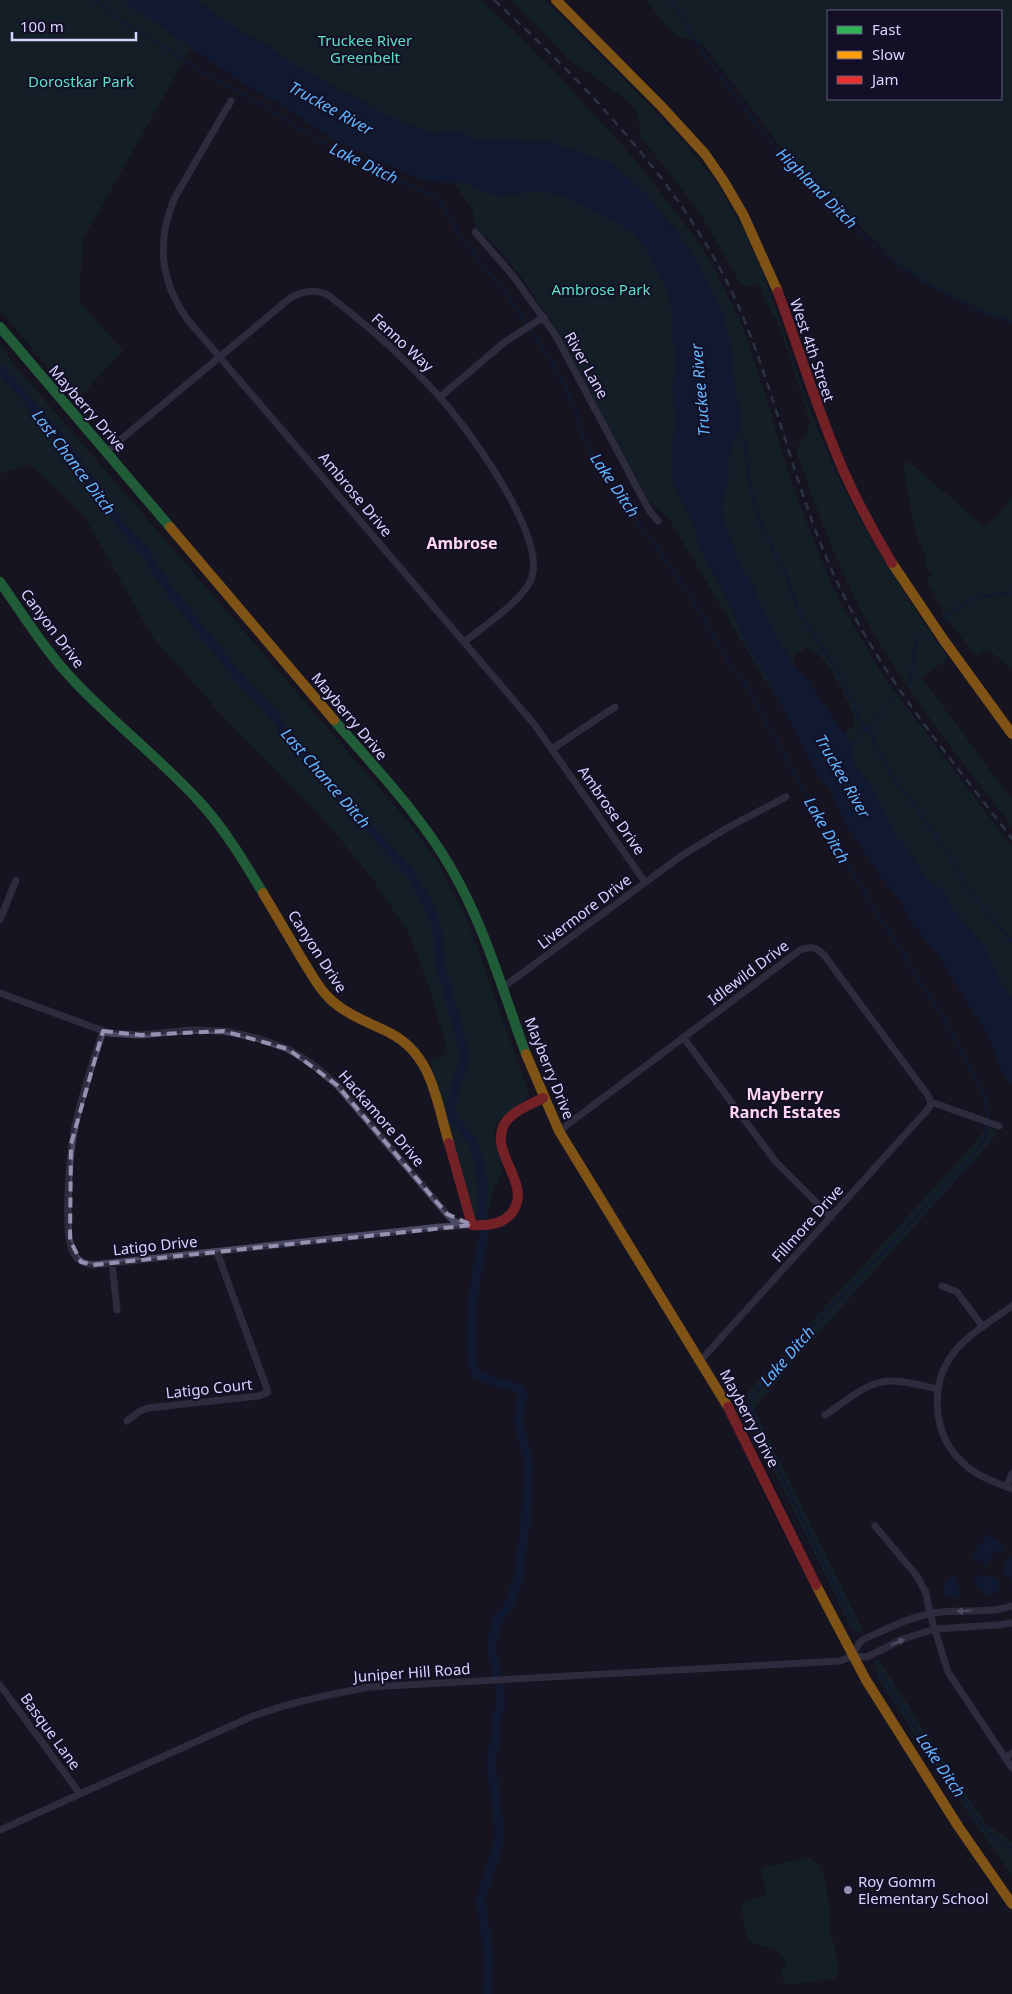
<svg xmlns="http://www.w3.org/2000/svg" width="1012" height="1994" font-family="'Noto Sans',sans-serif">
  <rect width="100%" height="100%" fill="#161421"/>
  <path fill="#132c2d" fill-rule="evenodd" d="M0 0H124L136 12 150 18 191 48 83 239 79 301 123 351 76 401 0 310Z
    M195 0H481L548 64 637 162 702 247 713 267 740 320 763 388 792 484 818 552 839 600 883 676 1012 847V996L998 979 986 949 951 906 945 892 925 877 907 847 897 838 871 786 853 762 854 750 844 733 851 729 855 722 854 714C843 694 829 653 806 648L796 654 792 663 769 622 751 581 741 566 723 519 721 505 729 480V457L740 424 729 338 717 302 704 274 674 227 647 195 611 162 600 160 566 147 550 142 474 139 461 132H445L437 135 402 123 384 114 361 99 345 93 289 61 269 46 246 35Z
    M511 0H545C576 31 608 63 639 95 672 128 705 163 729 203 771 273 788 355 818 430 851 512 898 586 948 658L922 678 1012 800V827C961 759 906 693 866 619 837 565 816 508 796 451 802 436 811 437 809 418L778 322 764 299 760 286 756 284 743 286 740 283 702 216 666 168 640 137 639 120 636 111 629 102 584 69 573 63Z
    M646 0H1012V320C979 311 919 280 893 258L787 155 702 43 679 36 670 30ZM1001 11V99H828V11Z
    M454 183H469L477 189 501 196 540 191 562 195 600 212 633 233 655 263 670 299 673 320 672 336 676 353V371L672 384 675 416 672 457 673 483 696 530 698 543 715 579 734 613 742 636 767 677 783 710 672 524 668 518 649 501 557 330 522 278 487 235H484L475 226 473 211Z
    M0 344 15 366 411 825 438 864 466 917 528 1091C526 1107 504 1110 497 1124 490 1139 501 1152 502 1166 503 1174 496 1183 493 1191 490 1200 489 1209 488 1218L482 1220 475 1216 430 1061 448 1053 431 993 409 933 372 878 326 822 219 712 152 636 85 517 30 464 0 474Z
    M908 461 983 526 994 520 1012 497V670L987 648 976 656 948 620H945L943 615V610L926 579 932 575 926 567V557L916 533 908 495 904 467Z
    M991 1128 998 1133C917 1225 832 1314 754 1409L865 1635 852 1630 747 1414 748 1392 979 1138 985 1129Z
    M877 1657 949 1769 987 1825 1012 1841V1876L928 1755 878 1677 874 1665Z
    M808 1858 818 1863 823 1873 831 1910 829 1931 835 1946 839 1975 833 1979 788 1985 785 1984 781 1974 786 1962C775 1941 766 1950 751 1942L746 1932 741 1904 744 1902 767 1895 761 1869 763 1867Z"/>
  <path fill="#0d2144" d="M124 0H195L246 35 269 46 289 61 345 93 361 99 384 114 437 135 445 132H461L474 139 550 142 583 153 600 160 611 162 647 195 687 245 704 274 724 317 729 338 741 424 729 457V480L721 505 723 519 741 566 751 581 769 622 792 663 804 676 849 740 854 750 853 762 871 786 897 838 907 847 925 877 945 892 951 906 986 949 998 979 1012 996V1084L1004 1075 988 1036 942 961 909 919 902 903 881 877 845 822 830 789 821 779 808 757 767 677 742 636 734 613 698 543 696 530 673 483 672 457 675 416 672 384 676 371V353L672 336 673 320 670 299 662 278 645 248 632 233 614 221 562 195 540 191 501 196 477 189 469 183 429 182 389 166 324 134 283 105 258 93 191 48 150 18 136 12Z
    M988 1534 1004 1547 999 1552 996 1550 985 1565 972 1555Z
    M1010 1558H1012V1590L1011 1579 1003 1572 1006 1561Z
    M980 1575 996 1577 1001 1585 995 1593 987 1595 978 1589 973 1580Z
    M954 1576 957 1578 960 1595 957 1599 947 1597 943 1592 946 1579Z"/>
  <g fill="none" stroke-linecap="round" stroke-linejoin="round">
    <path stroke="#0d2144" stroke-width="2.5" d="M94 0 125 23 205 73 278 114 321 142 386 176 431 194 441 204 464 241 511 300 534 334 565 385 577 414 584 439 593 455 636 519 689 593 727 659 753 697 811 804 843 858 948 1026 985 1096 988 1117
      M670 0 709 61 768 139 803 176 878 249 903 269 966 305 978 311 1012 322
      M739 429 745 443 749 478 755 509 775 555 782 565 795 601 803 619 835 667 849 696 856 704 855 710 862 725 871 732 876 746 895 781 918 810 950 857 969 891 1012 942
      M943 618 974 598 1012 592
      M909 685C915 668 910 652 920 637
      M891 701 896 696
      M851 745 885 708
      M854 1625 755 1421 751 1408 750 1399 831 1306 893 1243 977 1151 984 1139 988 1125
      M880 1673 930 1751 983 1827 993 1838 1012 1848"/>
    <path stroke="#0d2144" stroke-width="9" d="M0 369 38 412 65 445 120 524 147 554 156 571 173 595 245 685 270 710 294 745 409 872 426 900 434 917 438 936 439 965 446 984 466 1058 456 1084 451 1108 453 1119 473 1142 476 1151 483 1182 482 1218
      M484 1234C477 1272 463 1338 476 1374L492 1381 512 1386 519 1389 523 1396 518 1420 529 1463 525 1527 518 1580 508 1608 498 1618 493 1636 492 1651 497 1673
      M487 1994 489 1960 481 1899 499 1841V1824L491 1764 496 1733V1719L501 1708 500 1687"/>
    <path stroke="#4a4962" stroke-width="7" d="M231 101 175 197C156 241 160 280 187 319L534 724 645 882
      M475 232 514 277 556 336 649 510 658 521
      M440 397 506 341 544 317
      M106 452 290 298C301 292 313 288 326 294 333 298 340 305 347 310 379 335 409 363 436 393 466 425 545 533 532 577 525 599 483 627 464 642
      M552 749 615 707
      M0 920 16 880
      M502 988 681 856 727 828 786 797
      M0 993 109 1033 141 1035 191 1030 224 1031 257 1038 288 1049 311 1063 337 1085 447 1214 454 1221 464 1224
      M103 1031C93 1061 83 1091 76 1122 70 1146 62 1235 74 1254 78 1262 85 1264 93 1265L440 1227 472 1225
      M683 1037 775 1161 831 1217
      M559 1131 800 950C811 946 816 947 824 955L927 1094 931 1102 999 1126
      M112 1263 117 1310
      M942 1286 957 1292 983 1327
      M1012 1306C993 1320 970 1333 955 1351 929 1383 932 1434 962 1462 976 1476 994 1482 1012 1489
      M701 1360 929 1108 931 1102
      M825 1415C845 1402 867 1381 891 1381 907 1381 923 1386 938 1389
      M127 1421 140 1411 148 1408 259 1396 268 1392 217 1252
      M1006 1487 1012 1474
      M875 1526 917 1576 926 1593 930 1614 948 1672 1012 1768
      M852 1656 859 1643 864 1639C887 1629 909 1617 934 1613 959 1609 988 1614 1012 1606
      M852 1656 867 1657 903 1639 935 1629 997 1625 1012 1623
      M0 1685 80 1794
      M1005 1758 1012 1753
      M0 1830 253 1716C291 1702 330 1694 370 1687L840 1661 852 1656"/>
    <path stroke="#30b455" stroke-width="10" d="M0 327 170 527
      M0 582C24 616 46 652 75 682 114 723 159 758 198 800 224 828 243 860 263 893
      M334 720C375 768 421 815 452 870 485 927 503 992 526 1054"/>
    <path stroke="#ff9f0a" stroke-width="10" d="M556 0 662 107 705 154 723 180 743 214 778 292
      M170 527 334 720
      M892 563 943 639 1012 734
      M263 893C276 915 289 937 302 959 311 973 318 988 330 999 347 1015 370 1023 390 1033 433 1055 436 1101 449 1143
      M526 1054 559 1131 728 1407
      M816 1585 866 1680 958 1826 1012 1904"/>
    <path stroke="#e5322d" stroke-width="10" d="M778 292C800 352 818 413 844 472 858 503 874 533 892 563
      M449 1143 472 1225C486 1226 501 1225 511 1214 534 1186 491 1156 503 1127 509 1112 530 1105 543 1098
      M728 1407 816 1585"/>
    <path stroke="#43596b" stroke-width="2.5" stroke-dasharray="8 6" stroke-linecap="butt" d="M494 0C589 87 694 197 743 317 781 409 799 507 844 596 887 684 953 761 1012 839"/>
  </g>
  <defs><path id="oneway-solid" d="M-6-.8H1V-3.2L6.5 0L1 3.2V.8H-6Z" transform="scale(1.25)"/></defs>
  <g fill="#928eb0">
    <use href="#oneway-solid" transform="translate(964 1611) rotate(177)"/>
    <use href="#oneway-solid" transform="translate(898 1642) rotate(-23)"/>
  </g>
  <path d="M0 0H1012V1994H0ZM103 1031 141 1035 224 1031 288 1049 337 1085 447 1214 472 1225 93 1265 81 1262 70 1240 71 1144Z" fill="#161421" fill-opacity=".55" fill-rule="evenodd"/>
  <path fill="none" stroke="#9591b1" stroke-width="4" stroke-dasharray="10 6" stroke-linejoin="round" d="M103 1031 141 1035 224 1031 288 1049 337 1085 447 1214 472 1225 93 1265 81 1262 70 1240 71 1144Z"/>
  <circle fill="#9591b1" stroke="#130f26" stroke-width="2" cx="848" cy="1890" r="5"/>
  <g text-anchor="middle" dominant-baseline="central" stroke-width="4" stroke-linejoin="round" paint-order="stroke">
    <g font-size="15" fill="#5fe0c0" stroke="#130f26">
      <text x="365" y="40">Truckee River<tspan x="365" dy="17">Greenbelt</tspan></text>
      <text x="81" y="81">Dorostkar Park</text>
      <text x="601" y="289">Ambrose Park</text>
    </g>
    <g font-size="15" fill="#d9d4ff" stroke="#130f26">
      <text transform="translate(403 342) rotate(43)">Fenno Way</text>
      <text transform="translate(813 350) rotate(71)">West 4th Street</text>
      <text transform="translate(587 365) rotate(61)">River Lane</text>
      <text transform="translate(88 408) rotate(49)">Mayberry Drive</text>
      <text transform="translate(356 494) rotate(50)">Ambrose Drive</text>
      <text transform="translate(53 628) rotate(53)">Canyon Drive</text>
      <text transform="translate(350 716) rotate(50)">Mayberry Drive</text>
      <text transform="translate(612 810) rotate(55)">Ambrose Drive</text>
      <text transform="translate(584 911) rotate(-37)">Livermore Drive</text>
      <text transform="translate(318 951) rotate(57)">Canyon Drive</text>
      <text transform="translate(748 972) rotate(-37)">Idlewild Drive</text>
      <text transform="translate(550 1068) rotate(68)">Mayberry Drive</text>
      <text transform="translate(382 1118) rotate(49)">Hackamore Drive</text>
      <text transform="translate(807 1223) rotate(-48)">Fillmore Drive</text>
      <text transform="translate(155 1245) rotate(-6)">Latigo Drive</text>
      <text transform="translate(209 1388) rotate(-6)">Latigo Court</text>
      <text transform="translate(750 1418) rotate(62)">Mayberry Drive</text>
      <text transform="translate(412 1672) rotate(-4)">Juniper Hill Road</text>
      <text transform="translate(51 1731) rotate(54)">Basque Lane</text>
    </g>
    <g font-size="15" fill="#d9d4ff" stroke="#130f26" text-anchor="start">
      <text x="858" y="1881">Roy Gomm<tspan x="858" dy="17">Elementary School</tspan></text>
    </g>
    <g font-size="16" font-style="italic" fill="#62b6ff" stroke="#130f26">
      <text transform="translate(331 108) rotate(29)">Truckee River</text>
      <text transform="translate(364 163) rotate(26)">Lake Ditch</text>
      <text transform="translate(817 188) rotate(45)">Highland Ditch</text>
      <text transform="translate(700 390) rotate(-95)">Truckee River</text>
      <text transform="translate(74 462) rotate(53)">Last Chance Ditch</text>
      <text transform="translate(615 485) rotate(56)">Lake Ditch</text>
      <text transform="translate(843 776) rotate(60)">Truckee River</text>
      <text transform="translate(326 778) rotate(49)">Last Chance Ditch</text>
      <text transform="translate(827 830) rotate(60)">Lake Ditch</text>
      <text transform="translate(787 1356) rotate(-49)">Lake Ditch</text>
      <text transform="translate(941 1765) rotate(56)">Lake Ditch</text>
    </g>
    <g font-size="16" font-weight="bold" fill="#ffd6f0" stroke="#130f26">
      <text x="462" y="543">Ambrose</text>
      <text x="785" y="1094">Mayberry<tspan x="785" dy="18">Ranch Estates</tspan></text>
    </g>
  </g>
  <rect x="827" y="10" width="175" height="90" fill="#130f26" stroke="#625e7d"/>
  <rect x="837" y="26" width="25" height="8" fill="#30b455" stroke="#625e7d"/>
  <text x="872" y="35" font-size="15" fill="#d9d4ff">Fast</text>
  <rect x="837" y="51" width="25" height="8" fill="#ff9f0a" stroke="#625e7d"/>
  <text x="872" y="60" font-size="15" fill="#d9d4ff">Slow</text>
  <rect x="837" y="76" width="25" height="8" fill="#e5322d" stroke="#625e7d"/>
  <text x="872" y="85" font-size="15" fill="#d9d4ff">Jam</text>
  <path d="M12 32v8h124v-8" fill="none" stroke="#d9d4ff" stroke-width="2.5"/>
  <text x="20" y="32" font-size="15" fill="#d9d4ff" stroke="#130f26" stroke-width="4" paint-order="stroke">100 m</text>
</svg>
